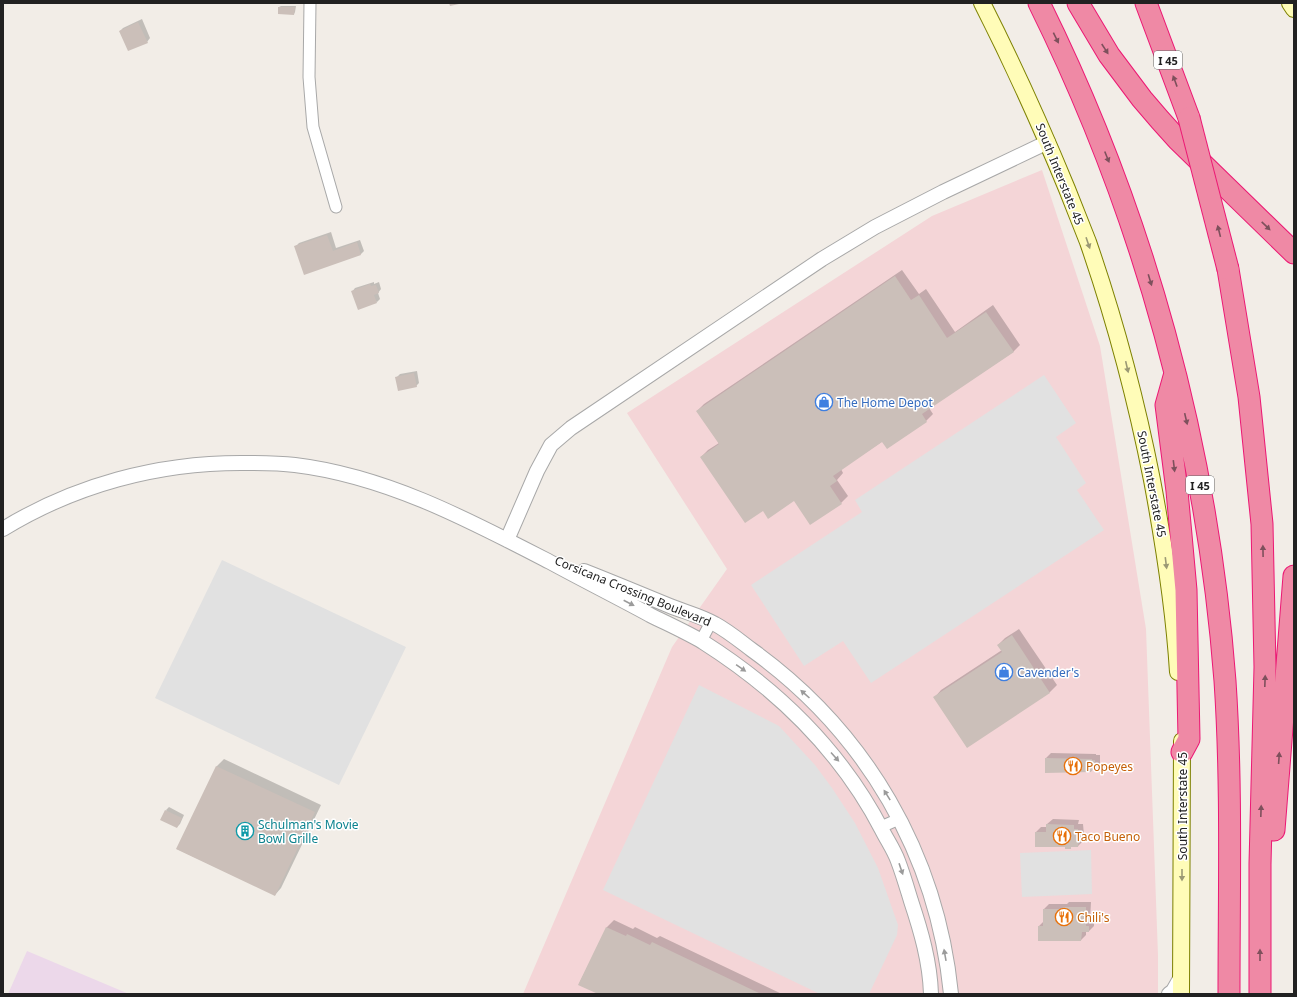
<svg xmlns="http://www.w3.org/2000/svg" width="1297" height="997" font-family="'Noto Sans',sans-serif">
  <rect width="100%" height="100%" fill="#f2ede7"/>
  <path fill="#f4d5d7" d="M1042 170 1100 346 1146 629 1158 955V994H523L672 647 727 569 627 413 932 216Z"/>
  <path fill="#ecd8ea" d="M27 951 129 994H8Z"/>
  <path fill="#e1e1e1" d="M1044 375 1076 423 1056 437 1086 483 1077 490 1104 530 871 683 843 641 804 666 751 585 862 512 855 500Z
    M222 560 406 647 339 785 155 698Z
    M699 685 779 726 815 765 832 788 855 823 878 868 898 925 897 935 869 994H820L603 890Z
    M1091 850 1092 894 1022 897 1020 853Z"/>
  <path fill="#0003" d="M281 6H296L295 12 294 14 279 7Z
    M142 19 150 38 147 42 120 31 123 28Z
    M331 232 336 248 360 240 364 251 361 254 305 273 296 246 299 243Z
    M902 270 919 294 926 289 955 332 993 305 1020 345 1013 352 929 408 933 414 926 421 883 441 841 469 843 473 837 480 848 496 841 503 794 500 763 509 701 457 708 450 719 443 697 411 704 404Z
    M374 282V284L379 282 381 289 378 293 380 299 377 302 352 292 355 288Z
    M417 371 419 383 416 386 396 378 400 374Z
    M1019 629 1057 685 1050 692 967 747 935 697 941 690 1002 650 998 645 1005 638Z
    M1051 753 1096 754V755H1100V764L1091 771 1046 758Z
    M224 759 321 805 281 888 275 895 177 849 217 766Z
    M169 807 184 815 180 824 177 827 166 810Z
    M1053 819 1079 820 1078 824H1083L1084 835 1083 841 1078 846H1072L1070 848 1036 832 1041 827H1047V824Z
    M1069 902H1091L1090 921H1094V926L1089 931H1086V935L1081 940 1039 926 1044 921V909L1049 904H1067Z
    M614 920 633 929 635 927 657 938 660 936 782 994H600L579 984 607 927Z"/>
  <path fill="#cbbfb9" d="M449 3H459V4L450 6Z
    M278 7H295L294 15 278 14Z
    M138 22 148 43 128 51 119 31Z
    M327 235 333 251 357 242 361 255 304 275 294 246Z
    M895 276 911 300 919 295 947 338 986 312 1014 352 922 414 927 422 887 449 882 442 833 476 837 481 830 486 842 504 810 525 794 501 768 519 763 511 745 523 700 457 719 444 696 411Z
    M370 284 371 286 376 285 379 293 374 295 377 303 358 310 351 291Z
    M414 373 417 387 398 391 395 377Z
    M1012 635 1050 693 967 748 933 697 1002 652 997 645Z
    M1045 758 1092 759V760H1095V770H1092L1091 772 1045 773Z
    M216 766 315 812 275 896 176 849Z
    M165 810 182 818 177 828 160 820Z
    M1046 824 1074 825V829H1078V833H1080L1078 847H1071V849H1065V847H1035V832H1046Z
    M1063 907H1086V926H1089V932H1082L1081 941H1038V926H1043V909H1063Z
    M606 927 626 936 627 934 650 945 652 942 761 994H598L578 985Z"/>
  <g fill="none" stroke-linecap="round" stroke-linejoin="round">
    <defs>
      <path id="minor" d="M310 3 309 77 313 127 336 207
        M701 641 711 622
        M881 827 899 819"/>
      <path id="tertiary" d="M3 529C75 485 157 463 241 463 259 463 277 463 295 465 386 476 469 520 550 562 583 580 617 597 650 615 668 624 686 632 703 642 777 689 841 751 882 830 887 840 894 850 898 861 903 874 907 888 911 901 921 931 930 962 931 994
        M507 540 537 471 551 445 571 428 822 259 875 227 943 192 1048 142
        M584 571C612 582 641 594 670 606 685 612 701 616 715 624 728 631 740 641 752 650 866 732 937 854 951 994
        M1169 994 1173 991 1181 977"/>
      <path id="secondary" d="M982 3C1013 64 1041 126 1067 189 1074 207 1081 224 1088 242 1115 320 1136 399 1152 480 1164 544 1174 608 1178 672
        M1290 3 1294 9
        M1181 994 1182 741"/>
      <path id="motorway" d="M1039 3C1144 215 1207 445 1225 681 1232 785 1229 890 1229 994
        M1078 3 1109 55 1142 99 1160 120 1178 140 1294 253
        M1146 3 1189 118
        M1228 269 1249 397 1262 524 1265 667 1260 864V994
        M1175 373 1166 405 1177 491 1186 590 1189 739 1182 752
        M1274 830 1294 576"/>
    </defs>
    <use href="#minor" stroke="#a8a8a8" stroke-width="13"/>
    <use href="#tertiary" stroke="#a8a8a8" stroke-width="16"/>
    <use href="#secondary" stroke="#7d8000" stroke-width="18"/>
    <use href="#motorway" stroke="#ec1874" stroke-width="23"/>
    <use href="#minor" stroke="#fff" stroke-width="11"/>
    <use href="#tertiary" stroke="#fff" stroke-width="14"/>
    <use href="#secondary" stroke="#fffcb8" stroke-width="16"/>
    <use href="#motorway" stroke="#ef89a5" stroke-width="21"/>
    <defs>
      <path id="motorway-bridge" d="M1189 118 1228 269"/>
    </defs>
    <use href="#motorway-bridge" stroke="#ec1874" stroke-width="23" stroke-linecap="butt"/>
    <use href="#motorway-bridge" stroke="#ef89a5" stroke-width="21"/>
  </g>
  <defs><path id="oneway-solid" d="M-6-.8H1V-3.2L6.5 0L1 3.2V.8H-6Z"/></defs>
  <g fill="#7e505c">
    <use href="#oneway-solid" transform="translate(1056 38) rotate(64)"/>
    <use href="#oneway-solid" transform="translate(1105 49) rotate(57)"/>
    <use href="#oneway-solid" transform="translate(1175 81) rotate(-110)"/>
    <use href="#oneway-solid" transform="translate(1107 157) rotate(68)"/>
    <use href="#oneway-solid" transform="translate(1266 226) rotate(44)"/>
    <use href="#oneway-solid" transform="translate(1219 231) rotate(-104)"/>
    <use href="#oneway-solid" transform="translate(1150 280) rotate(73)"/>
    <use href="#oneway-solid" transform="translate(1186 419) rotate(77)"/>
    <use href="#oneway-solid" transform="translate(1174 466) rotate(83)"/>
    <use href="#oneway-solid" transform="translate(1263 551) rotate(-91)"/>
    <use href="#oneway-solid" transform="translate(1265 681) rotate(-88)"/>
    <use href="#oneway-solid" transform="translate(1279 758) rotate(-86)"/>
    <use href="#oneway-solid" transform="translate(1261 811) rotate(-88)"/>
    <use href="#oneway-solid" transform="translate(1260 955) rotate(-90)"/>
  </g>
  <g fill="#9b9974">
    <use href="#oneway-solid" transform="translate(1088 243) rotate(71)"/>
    <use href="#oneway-solid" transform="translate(1127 367) rotate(77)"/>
    <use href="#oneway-solid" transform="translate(1166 563) rotate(83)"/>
    <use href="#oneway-solid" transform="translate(1182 875) rotate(90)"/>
  </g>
  <g fill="#9b9b9b">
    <use href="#oneway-solid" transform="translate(629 603) rotate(27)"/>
    <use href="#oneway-solid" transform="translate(741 668) rotate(35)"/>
    <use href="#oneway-solid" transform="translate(805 694) rotate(-138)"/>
    <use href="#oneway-solid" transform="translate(835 757) rotate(48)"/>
    <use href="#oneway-solid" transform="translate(887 795) rotate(-122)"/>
    <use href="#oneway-solid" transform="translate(901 869) rotate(71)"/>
    <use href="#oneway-solid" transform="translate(945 955) rotate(-100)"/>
  </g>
  <defs>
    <symbol id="shop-ring" viewBox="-11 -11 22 22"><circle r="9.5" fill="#fff" stroke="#3f7fe0" stroke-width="1.5"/><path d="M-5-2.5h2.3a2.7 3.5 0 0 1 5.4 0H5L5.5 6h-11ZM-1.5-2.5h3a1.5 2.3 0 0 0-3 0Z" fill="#3f7fe0"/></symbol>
    <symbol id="restaurant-ring" viewBox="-11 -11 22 22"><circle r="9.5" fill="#fff" stroke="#e8710a" stroke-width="1.5"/><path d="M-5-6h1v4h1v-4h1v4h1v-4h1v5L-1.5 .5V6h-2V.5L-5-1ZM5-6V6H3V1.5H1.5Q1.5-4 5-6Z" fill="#e8710a"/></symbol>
    <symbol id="building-ring" viewBox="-11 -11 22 22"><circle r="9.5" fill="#fff" stroke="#0f9aa8" stroke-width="1.5"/><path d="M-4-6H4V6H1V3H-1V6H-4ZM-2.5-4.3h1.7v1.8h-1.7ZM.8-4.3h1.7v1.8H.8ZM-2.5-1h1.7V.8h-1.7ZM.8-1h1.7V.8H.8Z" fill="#0f9aa8"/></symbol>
  </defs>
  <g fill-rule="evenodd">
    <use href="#shop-ring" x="814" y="392" width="20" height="20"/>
    <use href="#shop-ring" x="994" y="662" width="20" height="20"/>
    <use href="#restaurant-ring" x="1063" y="756" width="20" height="20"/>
    <use href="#building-ring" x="235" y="821" width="20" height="20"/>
    <use href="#restaurant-ring" x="1052" y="826" width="20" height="20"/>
    <use href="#restaurant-ring" x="1054" y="907" width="20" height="20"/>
  </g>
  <g text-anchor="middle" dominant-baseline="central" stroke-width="3" stroke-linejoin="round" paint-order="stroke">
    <g fill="#fff" stroke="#646464" stroke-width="1">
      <rect x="1154" y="51" width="28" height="18" rx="3"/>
      <rect x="1186" y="476" width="28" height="18" rx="3"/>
    </g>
    <g font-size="11" font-weight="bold" fill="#212121">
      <text x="1168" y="60">I 45</text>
      <text x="1200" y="485">I 45</text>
    </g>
    <g font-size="12" fill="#212121" stroke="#fff">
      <text transform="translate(1060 174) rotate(68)">South Interstate 45</text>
      <text transform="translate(1152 484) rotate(79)">South Interstate 45</text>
      <text transform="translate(633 591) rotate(22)">Corsicana Crossing Boulevard</text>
      <text transform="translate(1182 806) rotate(-90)">South Interstate 45</text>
    </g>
    <g font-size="12" fill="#366cbe" stroke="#fff" text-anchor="start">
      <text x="837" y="402">The Home Depot</text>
      <text x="1017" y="672">Cavender's</text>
    </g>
    <g font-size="12" fill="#c56008" stroke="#fff" text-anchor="start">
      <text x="1086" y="766">Popeyes</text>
      <text x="1075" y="836">Taco Bueno</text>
      <text x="1077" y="917">Chili's</text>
    </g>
    <g font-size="12" fill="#0d838f" stroke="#fff" text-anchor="start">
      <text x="258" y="824">Schulman's Movie<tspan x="258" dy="14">Bowl Grille</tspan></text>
    </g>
  </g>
  <rect width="1297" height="997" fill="none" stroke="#212121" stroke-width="8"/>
</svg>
